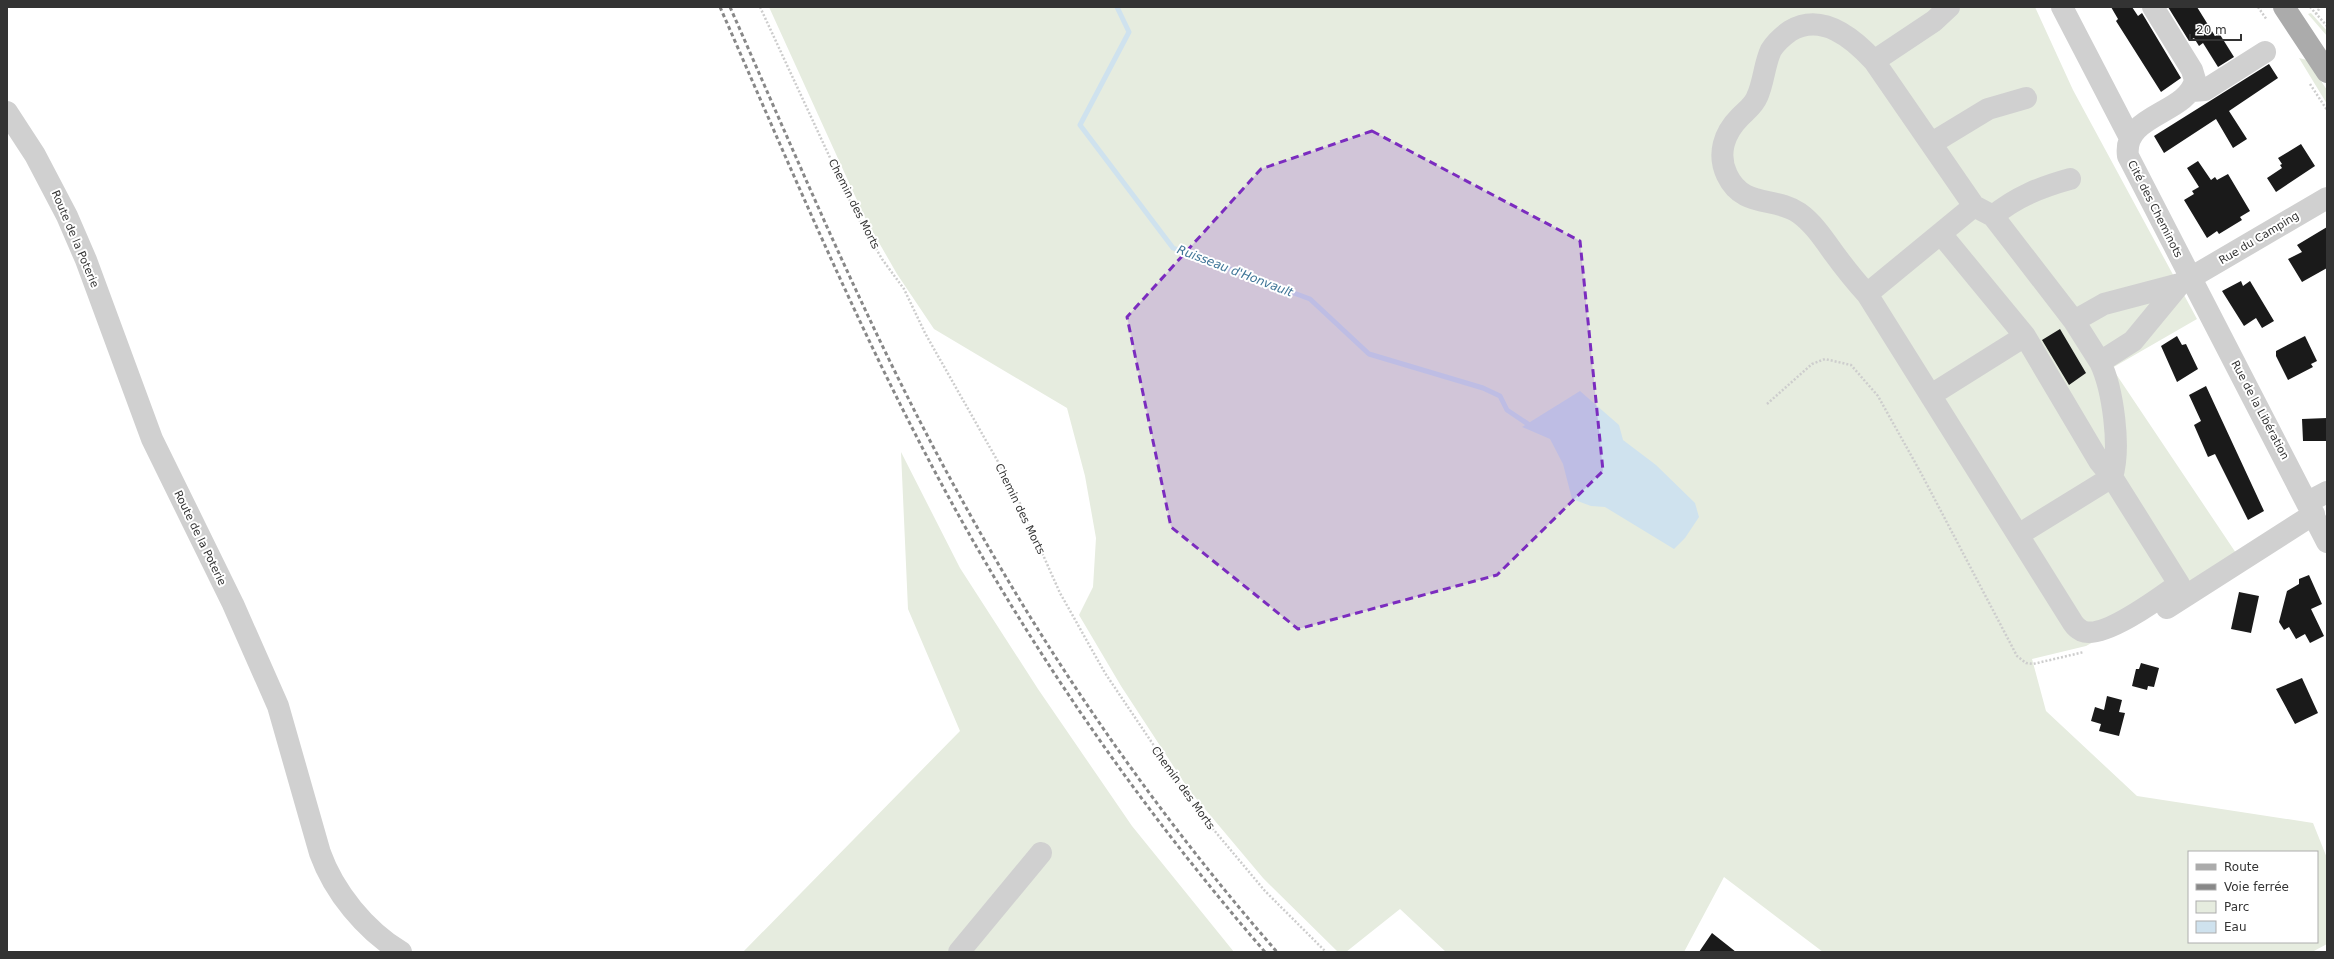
<svg xmlns="http://www.w3.org/2000/svg" width="2334" height="959" font-family="'DejaVu Sans',sans-serif">
  <rect width="100%" height="100%" fill="#fff"/>
  <path fill="#e6ecdf" fill-rule="evenodd" d="M769 7H2035L2073 90 2197 319 2112 368 2236 553 2133 620 2086 646 2032 659 2046 711 2137 796 2313 823 2327 858V944L2312 952H1823L1724 877 1684 952H1446L1400 909 1346 952H1338L1263 878 1189 790 1121 686 1079 615 1093 587 1096 538 1085 476 1067 408 934 329 897 274 866 220ZM2189 852H2317V942H2189Z
    M2311 13 2327 31V36L2308 14Z
    M2299 58 2307 60 2327 90V104Z
    M901 452 960 568 1038 689 1132 826 1234 952H743L960 731 908 609Z"/>
  <path fill="#cfe2ee" d="M1580 391 1619 425 1623 440 1656 465 1695 503 1699 517 1685 538 1674 549 1605 507 1591 506 1572 499 1563 464 1550 439 1522 427Z"/>
  <g fill="none" stroke-linecap="round" stroke-linejoin="round">
    <path stroke="#cfe2ee" stroke-width="5" d="M1117 7 1129 32 1080 125 1173 248 1310 299 1369 354 1483 388 1500 396 1507 410 1531 426"/>
  </g>
  <path fill="#1a1a1a" d="M2111 7H2132L2138 16 2142 13 2181 78 2161 92 2116 21 2118 19Z
    M2168 7H2197L2215 36 2219 33 2234 57 2218 67 2203 43 2199 46 2194 38 2189 41Z
    M2269 64 2278 78 2229 111 2247 139 2233 148 2216 119 2164 153 2154 136Z
    M2301 144 2315 166 2276 192 2267 178 2282 168 2280 165 2282 164 2278 158Z
    M2198 161 2211 180 2215 177 2217 180 2228 174 2250 211 2240 217 2242 220 2219 234 2217 231 2207 238 2184 200 2194 194 2192 191 2199 187 2187 168Z
    M2327 227V268L2302 282 2288 259 2302 252 2297 245Z
    M2241 281 2243 286 2250 281 2274 321 2262 328 2256 318 2244 326 2222 291Z
    M2060 329 2086 373 2069 385 2042 340Z
    M2177 336 2182 345 2186 344 2198 369 2177 382 2161 346Z
    M2305 336 2317 361 2311 364 2313 367 2288 380 2276 356V351Z
    M2206 386 2264 511 2248 520 2215 454 2208 457 2194 425 2201 421 2189 395Z
    M2327 418V441H2303L2302 419Z
    M2309 575 2322 604 2311 609 2324 636 2310 643 2305 634 2296 639 2289 627 2284 630 2279 622 2287 591 2299 584V579Z
    M2239 592 2259 596 2251 633 2231 629Z
    M2141 663 2159 668 2154 687 2148 686 2147 690 2132 686 2136 669H2139Z
    M2302 678 2318 713 2295 724 2276 689Z
    M2107 696 2122 700 2119 712 2125 713 2119 736 2099 731 2101 724 2091 721 2095 707 2104 710Z
    M1712 933 1736 952H1699Z"/>
  <g fill="none" stroke-linecap="round" stroke-linejoin="round">
    <path stroke="#cdcdcd" stroke-width="2.5" stroke-dasharray="2 2" stroke-linecap="butt" d="M760 7 858 218 882 259 904 289 925 333 1014 490 1060 593 1105 673 1198 811 1265 891 1326 952
      M2258 7 2267 20
      M2310 7 2327 26
      M2316 14 2320 7
      M2310 84 2327 110
      M1767 404 1812 364 1825 359 1851 365 1878 396 1922 475 2017 656 2026 663 2033 664 2084 652"/>
    <path stroke="#d0d0d0" stroke-width="22" d="M1949 7 1934 21 1874 61 1974 206 1993 216 2074 321 2104 304 2180 284
      M2062 7 2130 138
      M2153 7 2192 70 2195 80C2188 114 2122 114 2128 156L2327 542
      M2192 91 2205 90 2265 52
      M7 112 35 155 67 216 86 260 152 439 233 604 278 706 320 853C334 892 365 930 401 952
      M1932 143 1988 109 2026 98
      M1993 216C2016 197 2041 187 2070 179
      M1941 234 2025 336 2099 461 2112 477 2179 584C2161 597 2103 640 2082 631 2078 629 2075 626 2073 623L1867 294 1974 206
      M1867 294C1855 281 1844 267 1833 252 1823 238 1813 223 1799 213 1775 196 1743 209 1727 175 1717 154 1724 133 1740 117 1746 111 1754 105 1757 97 1764 82 1764 65 1771 50 1776 42 1783 36 1790 31 1822 12 1853 38 1874 61
      M2074 321 2100 362
      M1931 395 2025 336
      M2308 502 2327 492
      M2018 535 2112 477C2121 448 2113 389 2100 362L2133 341 2180 284 2327 198
      M2167 608 2314 514
      M959 952 1041 853"/>
    <path stroke="#ababab" stroke-width="22" d="M2284 7 2327 72"/>
    <path stroke="#888" stroke-width="3" stroke-dasharray="4 3" stroke-linecap="butt" d="M720 7C792 171 862 338 948 496 1037 659 1143 811 1265 952
      M730 7C802 170 871 335 957 491 1047 656 1154 811 1277 952"/>
  </g>
  <path fill="#7b2cbf" fill-opacity="0.2" stroke="#7b2cbf" stroke-width="3" stroke-dasharray="8 5" stroke-linejoin="round" d="M1372 131 1580 241 1603 471 1497 575 1298 629 1171 527 1127 317 1261 169Z"/>
  <g text-anchor="middle" dominant-baseline="central" stroke-width="4" stroke-linejoin="round" paint-order="stroke">
    <g font-size="11" fill="#333" stroke="#fff">
      <text transform="translate(854 204) rotate(63)">Chemin des Morts</text>
      <text transform="translate(2155 209) rotate(63)">Cité des Cheminots</text>
      <text transform="translate(2259 238) rotate(-31)">Rue du Camping</text>
      <text transform="translate(75 239) rotate(67)">Route de la Poterie</text>
      <text transform="translate(2260 410) rotate(62)">Rue de la Libération</text>
      <text transform="translate(1020 509) rotate(64)">Chemin des Morts</text>
      <text transform="translate(200 538) rotate(64)">Route de la Poterie</text>
      <text transform="translate(1183 788) rotate(54)">Chemin des Morts</text>
    </g>
    <g font-size="12" font-style="italic" fill="#3f7597" stroke="#fff">
      <text transform="translate(1235 271) rotate(21)">Ruisseau d'Honvault</text>
    </g>
  </g>
  <rect width="2334" height="959" fill="none" stroke="#333333" stroke-width="16"/>
  <rect x="2188" y="851" width="130" height="92" fill="#ffffff" stroke="#adadad"/>
  <rect x="2196" y="864" width="20" height="6" fill="#ababab" stroke="#adadad"/>
  <text x="2224" y="871" font-size="12" fill="#333333">Route</text>
  <rect x="2196" y="884" width="20" height="6" fill="#888888" stroke="#adadad"/>
  <text x="2224" y="891" font-size="12" fill="#333333">Voie ferrée</text>
  <rect x="2196" y="901" width="20" height="12" fill="#e6ecdf" stroke="#adadad"/>
  <text x="2224" y="911" font-size="12" fill="#333333">Parc</text>
  <rect x="2196" y="921" width="20" height="12" fill="#cfe2ee" stroke="#adadad"/>
  <text x="2224" y="931" font-size="12" fill="#333333">Eau</text>
  <path d="M2190 34v6h51v-6" fill="none" stroke="#333333" stroke-width="2"/>
  <text x="2196" y="34" font-size="12" fill="#333333" stroke="#ffffff" stroke-width="3" paint-order="stroke">20 m</text>
</svg>
